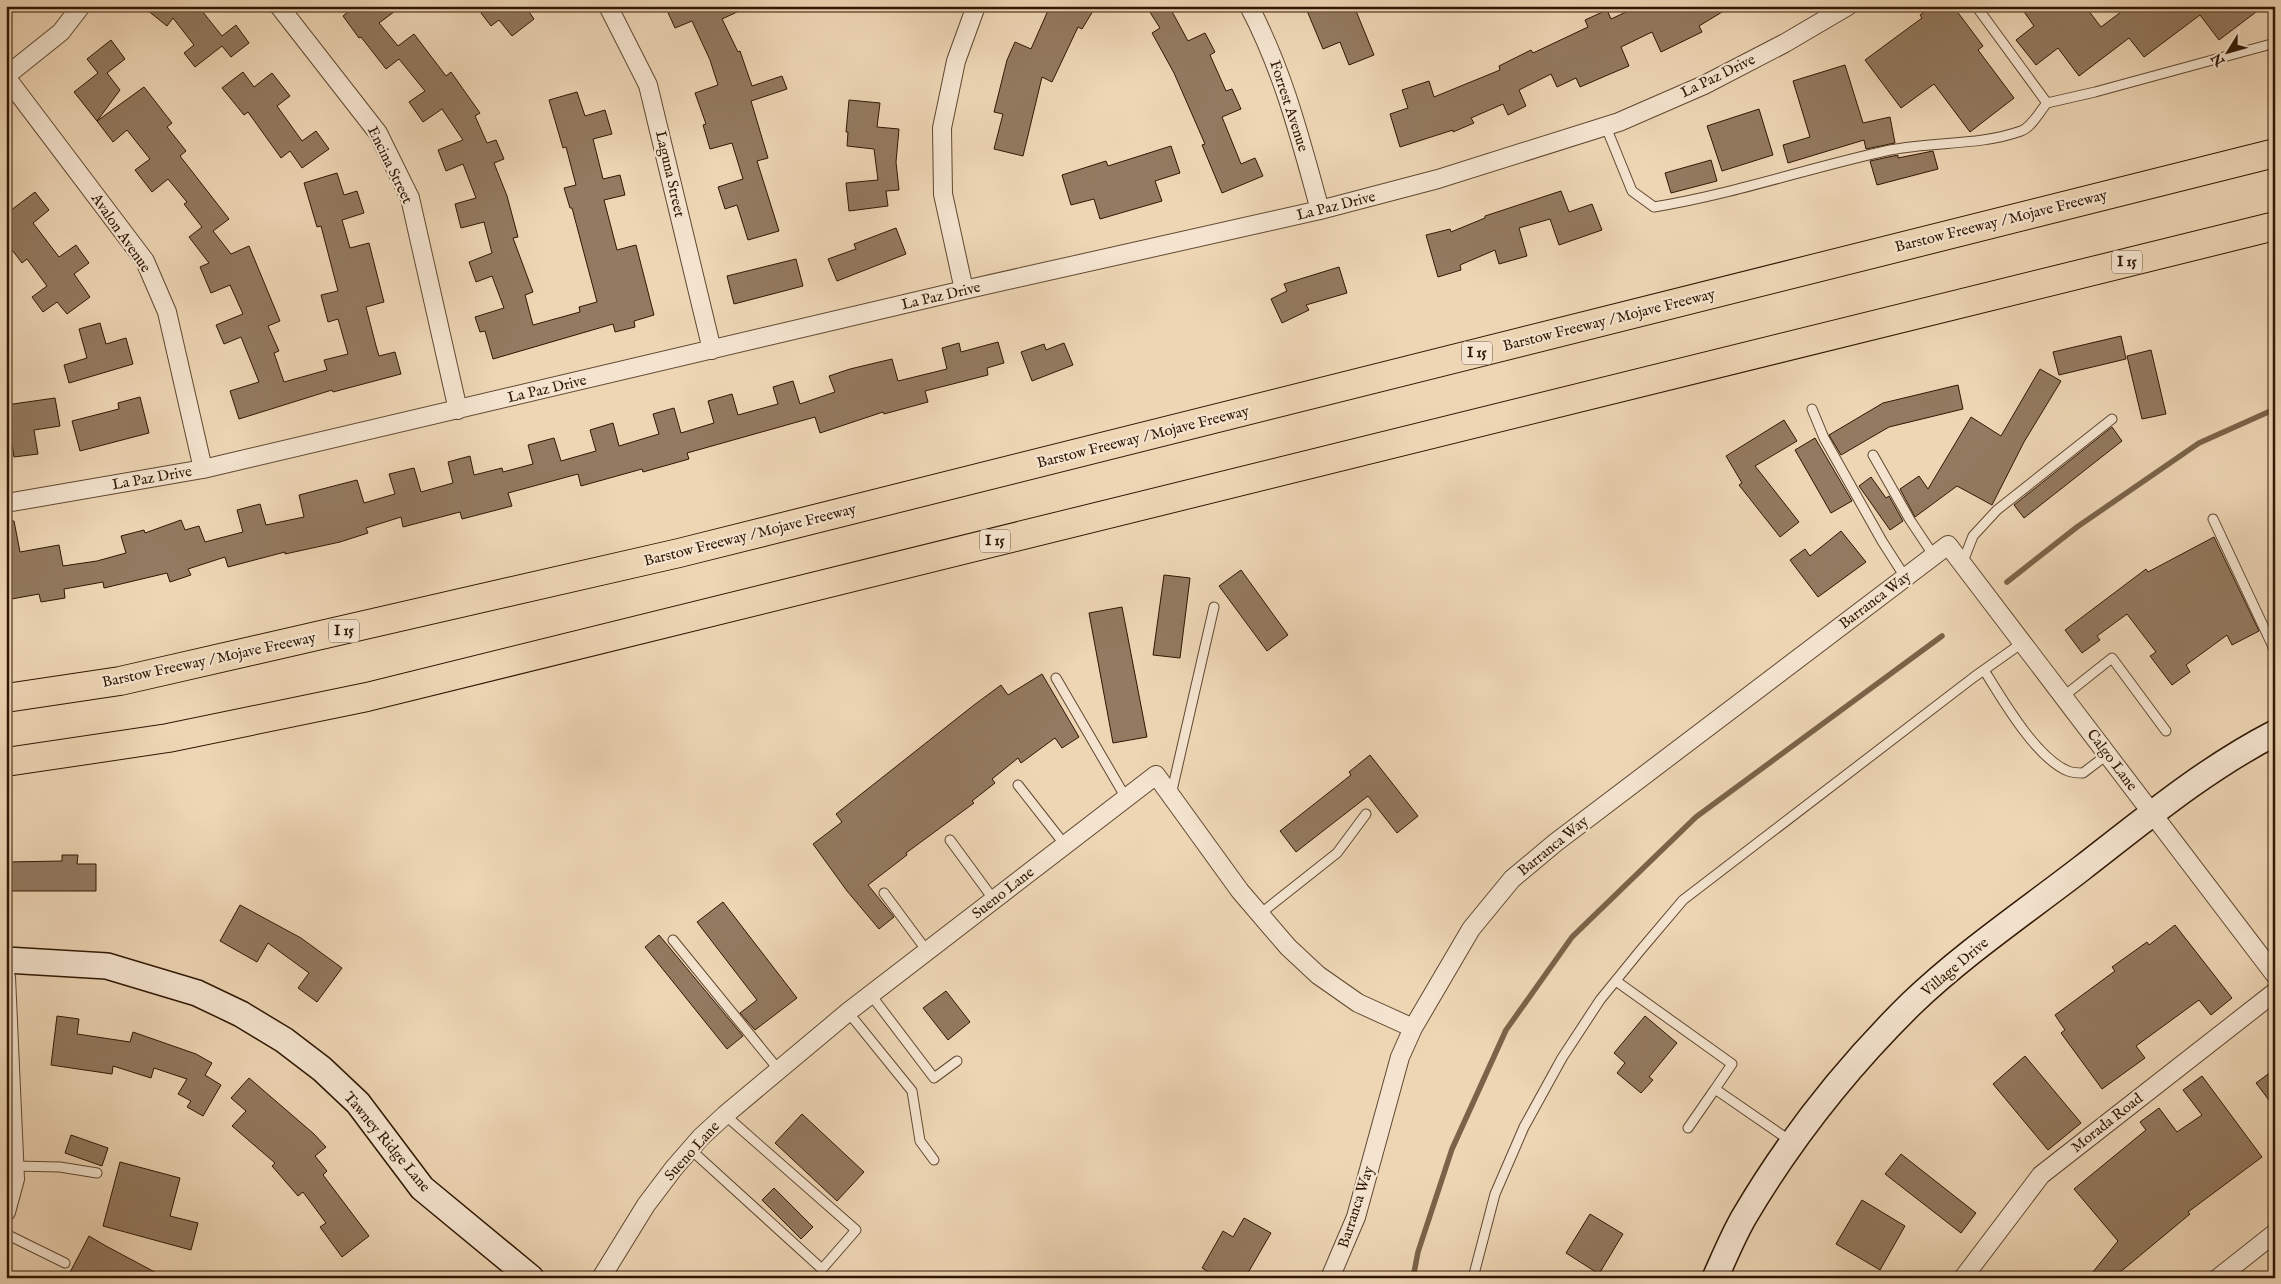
<svg xmlns="http://www.w3.org/2000/svg" width="2281" height="1284" font-family="'IM FELL English',serif">
  <rect width="100%" height="100%" fill="#eed6b5"/>
  <filter id="stains"><feTurbulence type="fractalNoise" baseFrequency=".004" numOctaves="4"/><feColorMatrix values="0 0 0 0 .2 0 0 0 0 .09 0 0 0 0 .02 0 0 0 .5 -.17"/></filter>
  <radialGradient id="worn" r=".72"><stop offset=".6" stop-color="#630" stop-opacity="0"/><stop offset="1" stop-color="#630" stop-opacity=".3"/></radialGradient>
  <g fill="none" stroke-linecap="round" stroke-linejoin="round">
    <path stroke="#7b6349" stroke-width="5.5" d="M2007 582 2077 527 2199 443 2275 409
      M1413 1278 1418 1252 1452 1149 1506 1030 1572 937 1696 817 1942 636"/>
  </g>
  <path fill="#937a60" stroke="#301703" d="M142 6H198L222 36 236 25 249 43 231 57 222 46 195 67 184 53 194 45 173 18 167 26Z
    M355 6H402L379 23 398 46 414 34 446 76 451 72 480 113 475 116 487 143 496 140 504 159 494 163 507 196 518 237 513 238 533 292 525 295 533 325 580 312 579 307 597 302 572 208H570L564 188 576 185 566 147 563 148 549 100 577 92 585 116 605 110 612 134 593 139 603 179 620 175 625 195 604 200 617 250 636 245 654 315 634 321 635 327 615 332 613 324 493 359 485 331 480 332 475 317 504 308 492 276 476 282 469 262 492 253 484 222 461 228 455 204 476 198 463 164 446 171 438 150 463 140 442 109 423 122 409 102 425 91 399 59 386 69 361 37 359 38 343 16Z
    M489 6H525L534 19 512 36 499 20 491 26 481 13Z
    M665 6H750L722 19 738 52 740 51 752 86 782 76 787 89 751 101 768 158 757 161 779 231 748 240 737 205 725 209 718 187 743 179 732 143 710 149 703 125 706 124 695 93 718 85 710 60 692 21 675 28Z
    M1050 6H1096L1082 29 1078 27 1052 82 1042 77 1023 156 994 149 1003 114 994 112 1007 60 1015 42 1031 49Z
    M1146 6H1169L1188 41 1205 33 1215 52 1210 55 1226 91 1232 89 1241 109 1222 117 1241 164 1255 158 1263 176 1222 193 1202 145 1205 144 1174 73 1152 33 1160 28Z
    M1305 6H1354L1374 55 1349 65 1340 42 1323 49Z
    M1639 6H1732L1699 26 1702 32 1661 52 1652 32 1621 47 1629 66 1610 74 1580 87 1576 78 1557 87 1551 74 1519 90 1526 106 1508 115 1503 104 1471 118 1474 123 1453 132V130L1400 147 1390 114 1408 108 1402 90 1429 81 1434 97 1500 70 1499 66 1531 50 1533 53 1588 27 1585 20 1607 10 1611 19Z
    M1932 6H1953L1983 46 1978 50 2014 98 1970 132 1934 84 1901 108 1865 60 1922 18 1920 15Z
    M2020 6H2085L2101 27 2129 6H2264L2219 40 2200 15 2144 57 2129 38 2079 76 2058 48 2036 65 2016 40 2034 26Z
    M111 40 125 59 107 73 120 90 97 121 74 92 98 73 87 59Z
    M1845 65 1863 123 1890 117 1895 143 1866 149 1864 140 1788 163 1783 145 1810 137 1793 81Z
    M243 72 254 87 272 73 290 96 277 106 302 141 316 131 329 149 302 168 290 151 281 158 248 112 244 115 222 88Z
    M144 87 172 123 167 127 186 151 180 156 229 219 213 231 231 254 249 246 280 321 268 326 279 351 274 353 284 382 327 370 324 360 348 354 338 319 328 322 321 295 338 291 321 226 317 227 304 183 337 173 344 195 357 191 364 213 342 220 350 248 369 243 384 302 366 307 376 346 379 356 395 352 401 374 333 392 332 390 239 419 230 391 259 382 241 337 224 344 216 325 243 314 230 285 211 293 200 267 209 263 189 237 202 227 184 204 187 202 168 179 152 192 135 170 150 159 127 130 113 142 97 121Z
    M849 100 880 103 877 127 899 129 896 162 899 190 886 191 888 206 849 211 846 183 878 180 874 149 847 146 848 132H846Z
    M1759 109 1773 155 1722 171 1707 126Z
    M1171 146 1180 173 1155 181 1162 201 1100 219 1094 199 1071 205 1062 175 1106 161 1108 166Z
    M1933 151 1938 169 1877 185 1870 161 1898 155V158Z
    M1711 160 1717 181 1671 193 1665 173Z
    M1561 191 1569 212 1592 204 1602 230 1559 245 1550 219 1519 228 1527 256 1499 264 1495 250 1460 265 1461 270 1438 277 1426 235 1450 229 1451 232 1485 218V216Z
    M35 192 49 210 33 223 59 257 76 245 89 263 74 274 90 297 67 314 57 302 43 312 32 297 47 286 27 259 22 263 6 242V214Z
    M896 228 906 254 837 281 828 259 856 249 854 244Z
    M796 259 803 286 734 304 727 276Z
    M1339 267 1347 293 1306 305 1309 310 1282 323 1271 299 1287 291 1284 284Z
    M100 323 106 344 126 338 133 364 69 383 64 365 87 358 79 329Z
    M2121 336 2126 359 2059 375 2053 352Z
    M998 342 1004 363 987 368 988 375 925 391 928 402 884 414 883 412 820 433 815 417 687 453 689 459 643 472 642 469 581 486 578 474 508 493 512 506 462 519 460 512 403 527 401 517 366 528 368 533 340 542 285 554V552L228 567 225 557 188 569 191 575 170 582 167 573 104 588 103 582 64 589 65 598 41 602 39 594 6 600V521H14L20 552 59 545 63 566 97 561 126 553 121 536 144 530 145 533 181 520 185 530 199 526 205 542 243 532 237 510 260 504 266 525 304 517 299 495 357 480 364 503 395 494 389 474 414 468 421 492 453 483 448 462 470 456 474 475 502 468 503 472 533 464 528 445 554 438 561 461 596 451 590 430 613 423 619 446 659 434 653 414 674 408 681 433 714 423 708 401 732 394 738 415 778 404 773 387 793 381 800 404 835 392 829 376 850 369 892 359 898 381 947 369 942 348 959 343 961 352Z
    M1064 343 1073 365 1032 381 1021 352 1044 344 1046 350Z
    M2151 350 2166 414 2142 419 2127 356Z
    M2040 369 2061 381 2024 442 1992 505 1957 486 1915 517 1900 489 1919 476 1928 489 1971 417 2001 436Z
    M1958 385 1963 409 1889 427 1841 455 1829 435 1883 403Z
    M140 397 149 433 80 451 72 421 119 409 118 403Z
    M55 398 60 426 34 430 38 454 14 457 6 405Z
    M1784 420 1797 441 1755 466 1799 522 1780 537 1739 485 1742 483 1726 456Z
    M2112 427 2122 441 2024 518 2014 505Z
    M1815 438 1852 501 1831 513 1795 450Z
    M1871 477 1886 498 1889 496 1903 521 1890 530 1859 486Z
    M1841 531 1866 562 1818 597 1790 560 1805 549 1810 556Z
    M2214 537 2259 631 2232 645 2227 635 2186 665 2190 672 2172 685 2150 656 2156 652 2127 614 2097 636 2100 640 2082 653 2065 630 2146 569 2148 572Z
    M1241 570 1288 635 1267 651 1219 586Z
    M1164 575 1190 578 1180 658 1153 655Z
    M1122 607 1147 737 1113 743 1089 613Z
    M1042 674 1079 737 1062 748 1055 738 1021 763 1018 758 992 779 995 783 972 801 974 803 906 853 907 855 868 885 894 917 879 929 847 891 813 844 842 822 836 814 974 705 1001 685 1008 695Z
    M1370 755 1418 816 1397 833 1368 796 1296 852 1280 831 1351 775 1349 772Z
    M62 855H78L77 864H96V891H6V862L62 861Z
    M723 902 797 998 755 1030 740 1013 757 1000 697 922Z
    M240 905 301 938 342 968 317 1002 298 988 309 973 268 943 257 962 220 941Z
    M2175 925 2232 998 2211 1015 2199 1000 2136 1046 2145 1058 2102 1089 2061 1033 2065 1030 2055 1015 2115 971 2112 967 2147 942 2149 945Z
    M659 935 743 1036 727 1049 645 947Z
    M946 991 970 1022 948 1040 923 1008Z
    M57 1016 79 1019 77 1034 130 1042 133 1032 196 1054 212 1063 205 1075 221 1085 203 1116 187 1107 191 1101 178 1094 187 1079 154 1068 151 1078 113 1066 112 1074 51 1065Z
    M1645 1016 1677 1043 1649 1077 1653 1080 1641 1093 1617 1073 1625 1063 1614 1053Z
    M2025 1056 2081 1123 2048 1150 1993 1084Z
    M2275 1069V1108L2256 1083Z
    M2202 1076 2262 1157 2188 1212 2190 1214 2113 1278H2088L2118 1241 2074 1189 2146 1130 2140 1122 2159 1108 2177 1132 2202 1115 2183 1090Z
    M249 1078 314 1134 326 1147 315 1156 327 1171 323 1175 369 1236 342 1257 320 1227 326 1223 303 1192 298 1196 272 1166 275 1163 232 1126 246 1111 231 1098Z
    M802 1114 864 1172 837 1201 775 1143Z
    M71 1135 108 1148 102 1166 65 1153Z
    M1901 1154 1976 1213 1961 1233 1885 1174Z
    M120 1162 180 1178 170 1216 198 1223 191 1250 103 1226Z
    M774 1188 813 1227 801 1239 762 1200Z
    M1862 1200 1905 1226 1880 1270 1836 1244Z
    M1590 1214 1623 1234 1599 1274 1566 1253Z
    M1244 1218 1271 1233 1245 1278H1219L1202 1268 1223 1231 1233 1237Z
    M89 1236 106 1246 166 1278H67Z"/>
  <g fill="none" stroke-linecap="round" stroke-linejoin="round">
    <defs>
      <path id="lane" d="M1976 6 2047 103 2095 92 2275 43
        M1606 127 1632 191 1654 207C1734 194 1811 167 1890 150 1934 141 1979 146 2021 131 2031 128 2040 111 2047 103
        M1812 409 1824 438 1882 541 1905 577
        M1873 455 1910 520 1934 556
        M2213 519 2275 651
        M1962 564 1973 536 1997 510 2112 419
        M1984 670C2002 699 2036 758 2068 771 2073 773 2078 773 2083 773L2108 754
        M1056 678 1126 798
        M2064 696 2112 658 2166 731
        M1018 785 1065 845
        M1171 795 1214 607
        M950 840 994 900
        M884 893 927 951
        M1260 914 1337 853 1366 814
        M673 940 778 1069
        M1616 981 1732 1064 1715 1089 1792 1142
        M871 995 934 1078 957 1061
        M848 1012 912 1091 920 1141 934 1160
        M1688 1128 1715 1089
        M690 1149 822 1269 856 1230 725 1115
        M14 1166 60 1167 97 1173
        M6 1234 65 1263
        M1473 1278 1495 1194 1524 1127 1562 1058 1600 1000 1639 952 1683 900 1974 677 2022 643"/>
      <path id="street" d="M279 6 378 133 410 198 458 410
        M608 6 648 85 712 350
        M1249 6C1284 73 1300 138 1320 210
        M6 76 61 32 81 6
        M6 77 145 261 167 312 203 469
        M964 290 943 194 942 128 956 61 976 6
        M6 503 203 469 964 290 1320 210 1438 179 1619 122 1704 85 1785 43 1848 6
        M6 977 15 1179 6 1212
        M601 1278 646 1205 674 1168 701 1137 725 1115 848 1012 1156 775 1240 891 1288 947 1318 975 1358 1003 1413 1028
        M1330 1278 1356 1217 1400 1057 1413 1028 1471 929 1512 879 1555 843 1948 545 2275 975
        M1963 1278 2041 1175 2275 992
        M2218 1278 2275 1233"/>
      <path id="secondary" d="M6 960 107 966 197 993 241 1014 284 1040 322 1069 358 1103 422 1188 531 1278
        M1715 1278C1724 1258 1733 1236 1744 1217 1790 1139 1846 1068 1911 1004 1963 954 2025 912 2082 868 2144 820 2205 769 2275 733"/>
      <path id="highway" d="M6 698 120 681 679 553 2275 153
        M6 762 168 738 367 697 2275 226"/>
    </defs>
    <use href="#lane" stroke="#604730" stroke-width="11"/>
    <use href="#street" stroke="#604730" stroke-width="20"/>
    <use href="#secondary" stroke="#301703" stroke-width="28"/>
    <use href="#highway" stroke="#301703" stroke-width="30"/>
    <use href="#lane" stroke="#f4e4cf" stroke-width="9"/>
    <use href="#street" stroke="#f4e4cf" stroke-width="18"/>
    <use href="#secondary" stroke="#f4e4cf" stroke-width="25"/>
    <use href="#highway" stroke="#eed6b5" stroke-width="28"/>
  </g>
  <g text-anchor="middle" dominant-baseline="central" stroke-width="4.5" stroke-linejoin="round" paint-order="stroke">
    <g fill="#f4e4cf" stroke="#6b5440" stroke-width="1">
      <rect x="2112" y="250.5" width="30" height="23" rx="4"/>
      <rect x="1462" y="341.5" width="30" height="23" rx="4"/>
      <rect x="980" y="529.5" width="30" height="23" rx="4"/>
      <rect x="329" y="619.5" width="30" height="23" rx="4"/>
    </g>
    <g font-size="14" font-weight="bold" fill="#301703">
      <text x="2127" y="262">I 15</text>
      <text x="1477" y="353">I 15</text>
      <text x="995" y="541">I 15</text>
      <text x="344" y="631">I 15</text>
    </g>
    <g font-size="15" fill="#301703" stroke="#f4e4cf">
      <text transform="translate(1718 76) rotate(-26)">La Paz Drive</text>
      <text transform="translate(1289 106) rotate(72)">Forrest Avenue</text>
      <text transform="translate(390 165) rotate(64)">Encina Street</text>
      <text transform="translate(670 174) rotate(77)">Laguna Street</text>
      <text transform="translate(1336 206) rotate(-14)">La Paz Drive</text>
      <text transform="translate(2001 221) rotate(-14)">Barstow Freeway / Mojave Freeway</text>
      <text transform="translate(121 233) rotate(55)">Avalon Avenue</text>
      <text transform="translate(941 296) rotate(-13)">La Paz Drive</text>
      <text transform="translate(1609 320) rotate(-14)">Barstow Freeway / Mojave Freeway</text>
      <text transform="translate(547 389) rotate(-13)">La Paz Drive</text>
      <text transform="translate(1143 437) rotate(-14)">Barstow Freeway / Mojave Freeway</text>
      <text transform="translate(152 478) rotate(-10)">La Paz Drive</text>
      <text transform="translate(750 535) rotate(-14)">Barstow Freeway / Mojave Freeway</text>
      <text transform="translate(1875 600) rotate(-37)">Barranca Way</text>
      <text transform="translate(209 660) rotate(-12)">Barstow Freeway / Mojave Freeway</text>
      <text transform="translate(2112 760) rotate(53)">Calgo Lane</text>
      <text transform="translate(1553 846) rotate(-39)">Barranca Way</text>
      <text transform="translate(1003 893) rotate(-38)">Sueno Lane</text>
      <text transform="translate(1955 967) rotate(-40)">Village Drive</text>
      <text transform="translate(2107 1123) rotate(-38)">Morada Road</text>
      <text transform="translate(387 1142) rotate(50)">Tawney Ridge Lane</text>
      <text transform="translate(692 1151) rotate(-48)">Sueno Lane</text>
      <text transform="translate(1356 1207) rotate(-72)">Barranca Way</text>
    </g>
  </g>
  <rect width="2281" height="1284" fill="none" stroke="#eed6b5" stroke-width="25"/>
  <rect x="8" y="8" width="2266" height="1269" fill="none" stroke="#301703" stroke-width="2.5"/>
  <rect x="12" y="12" width="2256" height="1259" fill="none" stroke="#301703"/>
  <g transform="translate(2228 52) rotate(233)" stroke="#f4e4cf" stroke-width="4" paint-order="stroke">
  <path d="M0-4L9 19L0 12L-9 19Z" fill="#301703"/>
  <text y="-8" font-size="14" font-weight="bold" text-anchor="middle" fill="#301703">N</text>
  </g>
  <rect width="100%" height="100%" filter="url(#stains)"/>
  <rect width="100%" height="100%" fill="url(#worn)"/>
</svg>
